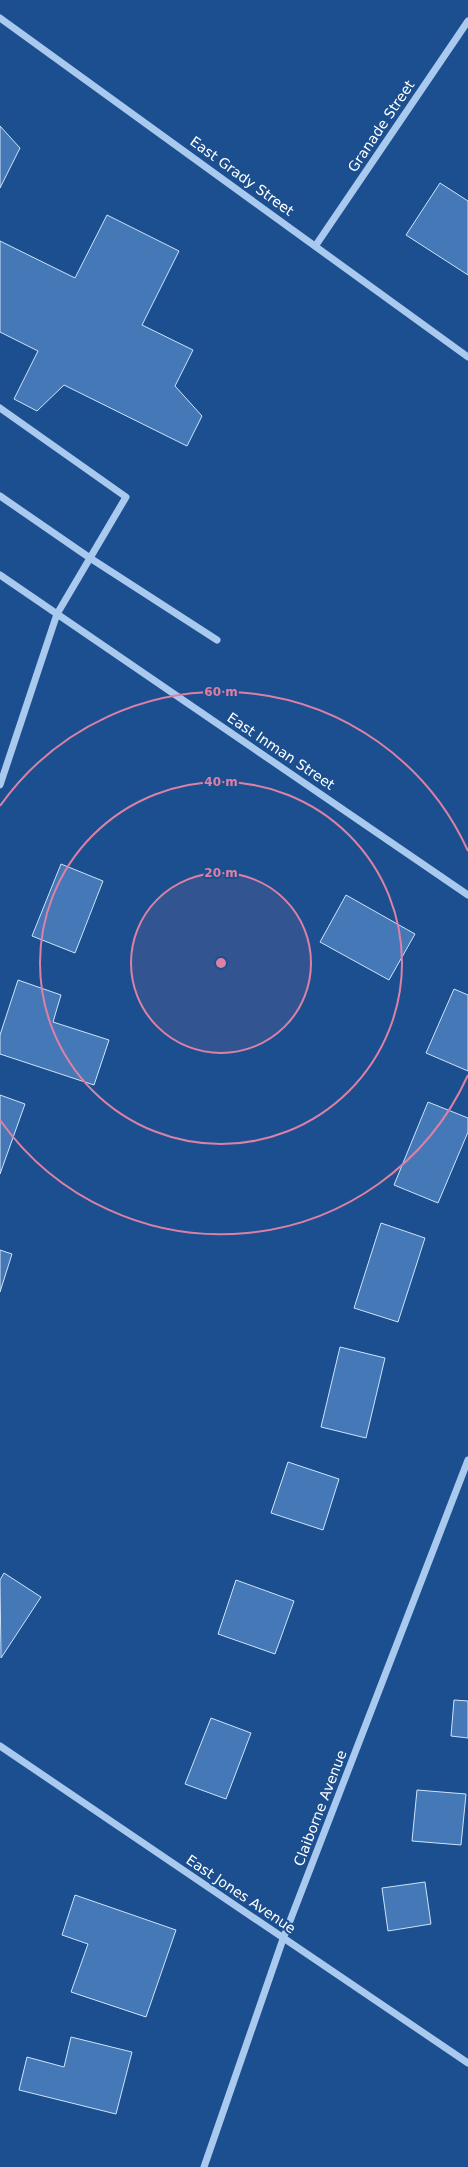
<svg xmlns="http://www.w3.org/2000/svg" width="468" height="2167" font-family="'DejaVu Sans',sans-serif">
  <rect width="100%" height="100%" fill="#1b4f8f"/>
  <path fill="#4478b7" stroke="#cfe3fa" d="M0 126 20 148 0 188Z
    M440 183 468 201V275L406 235Z
    M107 215 179 251 142 325 193 350 175 386 202 416 187 446 64 385 37 411 14 399 38 351 0 332V241L75 278Z
    M61 864 103 881 75 953 32 936Z
    M346 895 415 934 389 980 320 942Z
    M18 980 61 995 53 1022 109 1040 94 1085 0 1054V1035Z
    M454 989 468 995V1071L426 1053Z
    M0 1095 25 1104 0 1174Z
    M428 1102 468 1118V1132L438 1203 394 1185Z
    M381 1223 425 1238 398 1322 354 1308Z
    M0 1250 12 1254 0 1292Z
    M340 1347 385 1358 366 1438 321 1427Z
    M288 1462 339 1479 323 1530 271 1513Z
    M4 1573 41 1597 1 1658 0 1580Z
    M236 1580 294 1601 275 1654 218 1634Z
    M454 1700 468 1701V1738L451 1736Z
    M211 1718 251 1733 226 1799 185 1784Z
    M417 1790 466 1794 461 1845 412 1841Z
    M425 1882 431 1924 388 1931 382 1888Z
    M75 1895 176 1930 146 2017 71 1992 88 1944 62 1935Z
    M71 2037 132 2052 116 2114 19 2090 27 2057 64 2067Z"/>
  <g fill="none" stroke-linecap="round" stroke-linejoin="round">
    <path stroke="#a9c9ee" stroke-width="7" d="M0 18 468 357
      M316 245 468 21
      M0 408 126 497 57 614 0 785
      M0 496 90 558 217 640
      M0 575 468 895
      M0 1746 468 2063
      M204 2167 283 1939 468 1460"/>
  </g>
  <circle cx="221" cy="963" r="90" fill="#dd80a5" fill-opacity=".12"/>
  <g fill="none" stroke="#dd80a5" stroke-width="2">
    <circle cx="221" cy="963" r="90"/>
    <circle cx="221" cy="963" r="181"/>
    <path d="M468 1075A271 271 0 0 1 0 1120M0 806A271 271 0 0 1 468 851"/>
  </g>
  <g text-anchor="middle" dominant-baseline="central" stroke-width="4" stroke-linejoin="round" paint-order="stroke">
    <g font-size="14" fill="#fff" stroke="#1b4f8f">
      <text transform="translate(381 126) rotate(-56)">Granade Street</text>
      <text transform="translate(242 176) rotate(36)">East Grady Street</text>
      <text transform="translate(281 751) rotate(34)">East Inman Street</text>
      <text transform="translate(320 1808) rotate(-69)">Claiborne Avenue</text>
      <text transform="translate(241 1894) rotate(34)">East Jones Avenue</text>
    </g>
  </g>
  <circle cx="221" cy="963" r="6" fill="#dd80a5" stroke="#1b4f8f" stroke-width="2"/>
  <g font-size="12" text-anchor="middle" font-weight="bold" fill="#dd80a5" stroke="#1b4f8f" stroke-width="4" stroke-linejoin="round" paint-order="stroke">
    <text x="221" y="696">60 m</text>
    <text x="221" y="786">40 m</text>
    <text x="221" y="877">20 m</text>
  </g>
</svg>
